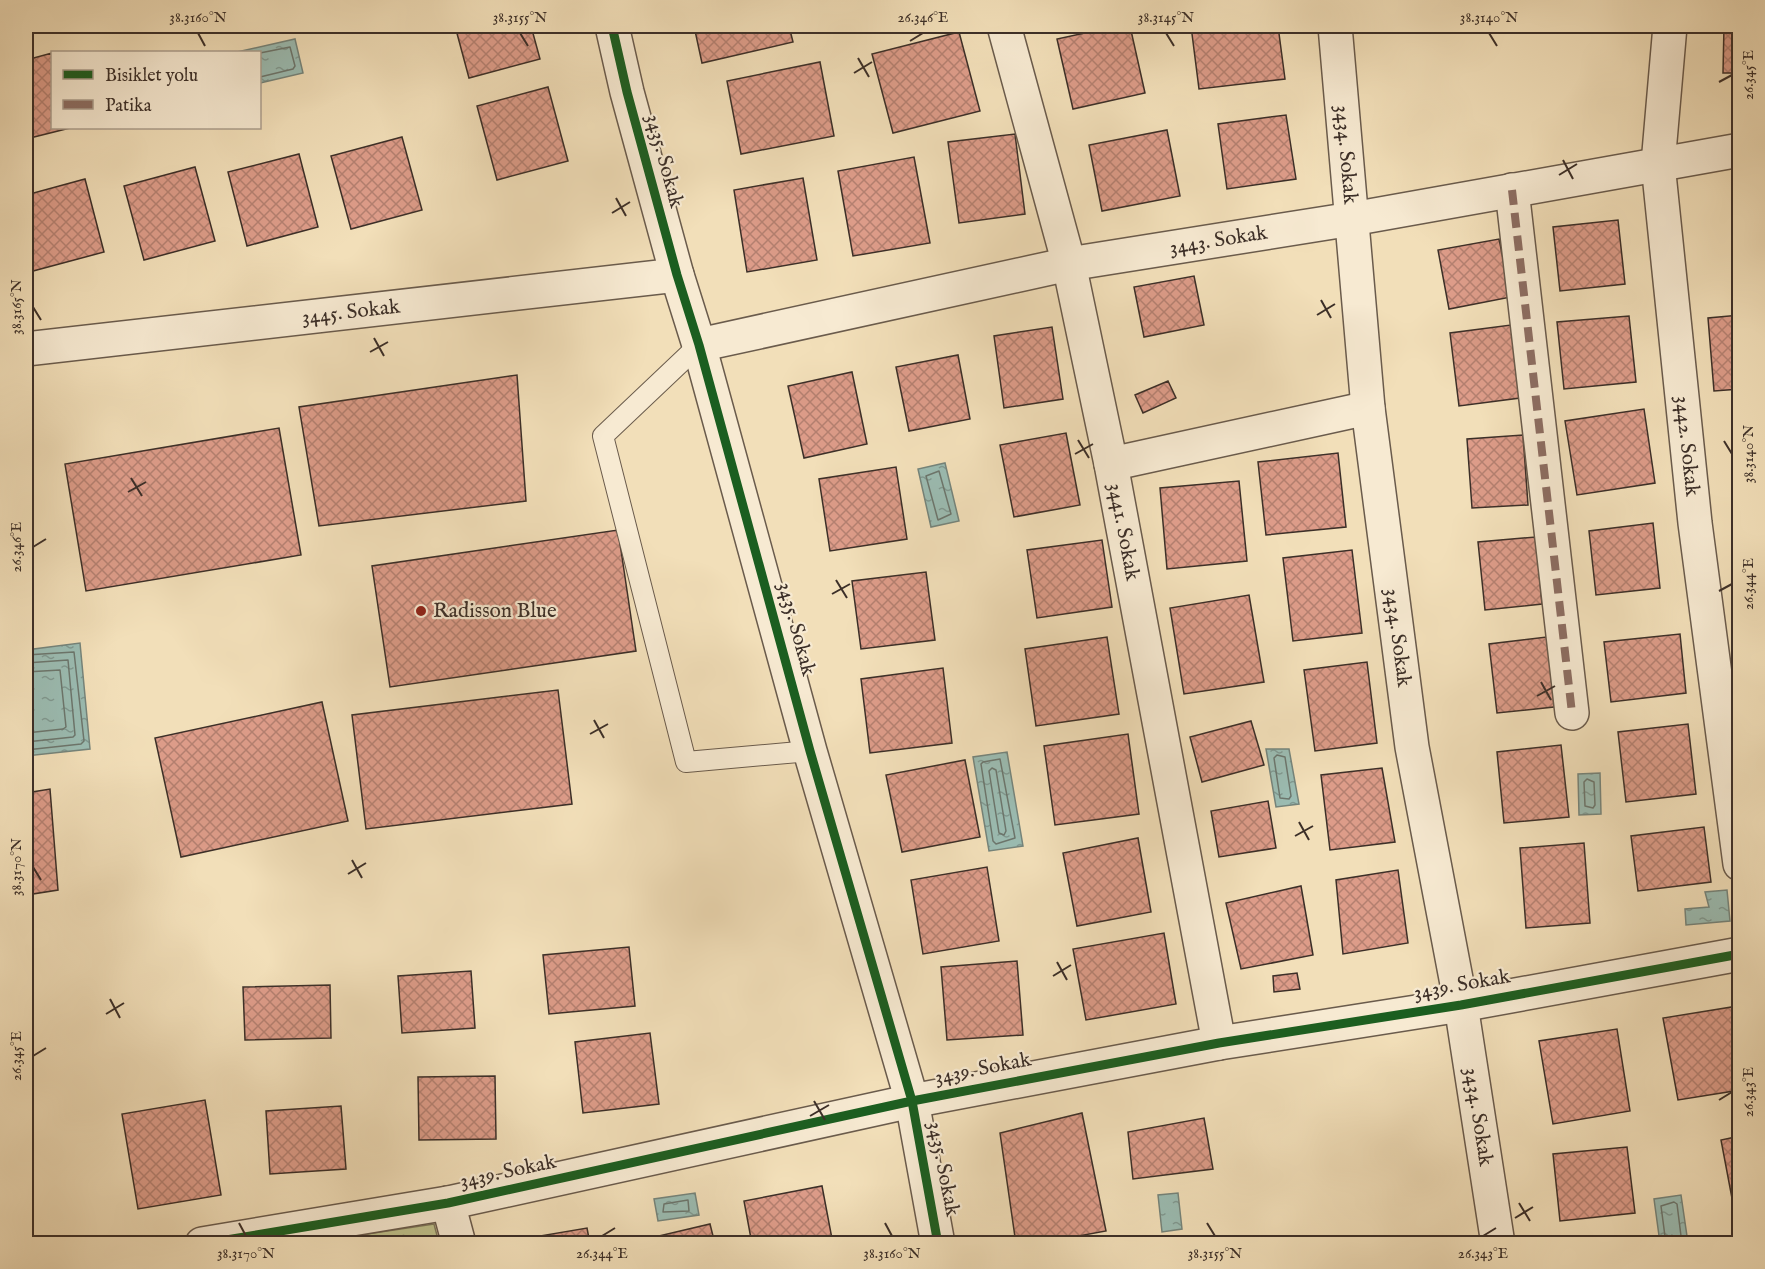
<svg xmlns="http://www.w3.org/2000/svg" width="1765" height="1269" font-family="'IM FELL English',serif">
  <defs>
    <pattern id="park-tufts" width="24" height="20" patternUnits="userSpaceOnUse" patternTransform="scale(1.5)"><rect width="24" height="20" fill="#bfc18c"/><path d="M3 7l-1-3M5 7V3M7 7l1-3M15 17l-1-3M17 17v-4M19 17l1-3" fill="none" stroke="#9c9d72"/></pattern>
    <pattern id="water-ripples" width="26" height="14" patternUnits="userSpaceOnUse" patternTransform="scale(1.5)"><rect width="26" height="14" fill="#9bbcb2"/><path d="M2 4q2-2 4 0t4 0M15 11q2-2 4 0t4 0" fill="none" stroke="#809991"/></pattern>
    <pattern id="building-cross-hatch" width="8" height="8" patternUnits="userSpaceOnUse" patternTransform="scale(1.5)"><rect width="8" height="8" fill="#dd9c89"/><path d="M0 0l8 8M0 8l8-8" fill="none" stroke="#b48070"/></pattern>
  </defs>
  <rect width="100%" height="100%" fill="#f2dfb9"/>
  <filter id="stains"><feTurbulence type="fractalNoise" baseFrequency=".00333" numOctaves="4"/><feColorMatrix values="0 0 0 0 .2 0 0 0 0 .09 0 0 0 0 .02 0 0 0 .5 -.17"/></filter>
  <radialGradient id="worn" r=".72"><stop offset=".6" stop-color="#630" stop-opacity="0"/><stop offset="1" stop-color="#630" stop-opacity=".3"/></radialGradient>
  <path fill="url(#park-tufts)" stroke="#7e785a" stroke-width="1.5" d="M434 1224 439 1243H307Z"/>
  <path fill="url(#water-ripples)" stroke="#75847b" stroke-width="1.5" d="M295 39 303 73 260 83V52H237Z
    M945 463 959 521 931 527 918 469Z
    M80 643 90 749 26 756V650Z
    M1266 749H1289L1299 804 1276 807Z
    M1007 752 1023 846 989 851 973 757Z
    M1600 773 1601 814 1579 815 1578 774Z
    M1727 890 1730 921 1686 925 1685 909 1709 907 1705 892Z
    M695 1193 699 1215 658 1221 654 1199Z
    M1178 1193 1182 1229 1162 1232 1158 1195Z
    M1681 1195 1688 1243H1660L1654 1199Z"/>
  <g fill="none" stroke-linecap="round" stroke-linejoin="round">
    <path stroke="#6c766d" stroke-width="1.5" d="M260 53 290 47 295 66 293 69 260 77
      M939 471 951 514 938 520 926 476Z
      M26 655 74 652 84 741 81 744 26 750
      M26 663 68 660 75 735 73 737 26 742
      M26 672 60 670 66 727 63 729 26 733
      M1277 755 1285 757 1291 796 1289 799 1280 798 1274 758Z
      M1000 759 1015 838 996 844 993 841 981 764 983 762Z
      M992 768 996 770 1006 831 1004 835 999 833 989 771Z
      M1587 779 1594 782 1595 805 1593 808 1585 806 1584 782Z
      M688 1200 689 1211 663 1212 664 1204Z
      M1666 1244 1661 1206 1674 1202 1677 1204 1682 1244"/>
  </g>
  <path fill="url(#building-cross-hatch)" stroke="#3c2f28" stroke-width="1.5" d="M455 26H531L540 59 469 78Z
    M694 26H789L793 42 702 63Z
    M1117 26H1130L1145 93 1073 109 1057 39Z
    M1191 26H1278L1285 79 1199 89Z
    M1724 26H1740V73H1723Z
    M959 32 980 111 893 133 872 54Z
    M52 53V128H70L26 139V60Z
    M820 62 834 136 741 154 727 81Z
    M548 87 568 161 497 180 477 106Z
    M1286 115 1296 179 1227 189 1218 124Z
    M1167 130 1180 196 1102 211 1089 145Z
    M1015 134 1025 214 959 223 948 142Z
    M402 137 422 210 351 229 331 156Z
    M299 154 318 227 247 246 228 172Z
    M914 157 930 243 853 256 838 171Z
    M195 167 215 241 144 260 124 186Z
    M803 178 817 260 747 272 734 190Z
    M85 179 104 252 33 271 26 242V195Z
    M1618 220 1625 284 1560 291 1553 227Z
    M1499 239 1511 297 1449 309 1438 250Z
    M1194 276 1204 325 1144 337 1134 287Z
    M1740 315V389L1714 391 1708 318Z
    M1629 316 1636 382 1564 389 1557 322Z
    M1511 325 1520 398 1459 406 1450 333Z
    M1052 327 1063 399 1004 408 994 336Z
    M958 355 970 419 909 431 896 367Z
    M852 372 867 444 804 458 788 386Z
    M517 375 526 501 319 526 299 407Z
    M1168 381 1176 398 1143 413 1135 395Z
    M1644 409 1655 483 1577 495 1565 421Z
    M279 428 301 555 86 591 65 464Z
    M1066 433 1080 505 1014 517 1000 445Z
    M1523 435 1528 505 1472 508 1467 439Z
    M1338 453 1346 527 1266 535 1258 462Z
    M896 467 907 539 830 551 819 479Z
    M1239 481 1247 561 1167 569 1160 488Z
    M1653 523 1660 588 1596 595 1589 531Z
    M618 530 636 651 390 687 372 566Z
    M1536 537 1542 604 1485 610 1478 542Z
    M1102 540 1112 607 1037 618 1027 550Z
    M1740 540V564L1736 541Z
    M1352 550 1362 633 1293 641 1283 558Z
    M926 572 935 640 861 649 852 581Z
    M1249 595 1264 682 1184 694 1170 608Z
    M1680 634 1686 693 1611 702 1604 642Z
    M1555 636 1563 706 1497 713 1489 644Z
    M1107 637 1119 714 1036 726 1025 649Z
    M1367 662 1377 743 1315 751 1304 670Z
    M943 668 952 743 870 753 861 679Z
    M558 690 572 804 366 829 352 715Z
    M322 702 348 821 181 857 155 738Z
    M1251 721 1264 765 1202 782 1190 737Z
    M1688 724 1696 794 1626 802 1618 732Z
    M1128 734 1139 814 1055 825 1044 746Z
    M1561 745 1569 817 1504 823 1497 752Z
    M965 760 980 837 902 852 886 775Z
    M1382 768 1395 842 1330 850 1321 775Z
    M50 789 58 890 26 895V793Z
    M1268 801 1276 848 1219 857 1211 811Z
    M1704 827 1711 882 1638 891 1631 836Z
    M1138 838 1151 912 1077 926 1063 853Z
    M1584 843 1590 923 1526 928 1520 848Z
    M987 867 999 941 923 954 911 880Z
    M1398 870 1408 943 1343 954 1336 880Z
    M1301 886 1313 955 1241 969 1226 903Z
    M1164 933 1176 1004 1086 1020 1073 949Z
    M629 947 635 1006 549 1014 543 955Z
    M1017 961 1023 1035 947 1040 941 967Z
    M471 971 475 1028 402 1033 398 976Z
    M1297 973 1300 989 1274 992 1273 976Z
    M330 985 331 1038 245 1040 243 987Z
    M1738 1006 1740 1090 1678 1100 1663 1018Z
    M1617 1029 1630 1111 1553 1124 1539 1041Z
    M650 1033 659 1104 583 1113 575 1042Z
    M495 1076 496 1139 419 1140 418 1077Z
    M205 1100 221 1195 138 1209 122 1114Z
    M341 1106 346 1169 270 1174 266 1111Z
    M1082 1113 1106 1231 1035 1244H1016L1000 1133Z
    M1204 1118 1213 1169 1133 1179 1128 1132Z
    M1740 1136V1208L1734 1209 1721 1140Z
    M1627 1147 1635 1213 1560 1221 1553 1154Z
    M822 1186 833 1244H752L744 1201Z
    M710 1224 715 1244H647L646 1239Z
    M587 1228 590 1244H523L522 1239Z
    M1157 1240 1162 1244H1140Z"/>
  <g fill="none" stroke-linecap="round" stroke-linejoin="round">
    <defs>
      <path id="service" d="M699 345 603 436 686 762 810 751"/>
      <g id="minor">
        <path d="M612 26 627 92 677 275 699 345 810 751 912 1101 938 1244"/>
        <path id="s1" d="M1004 26 1069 264 1111 464 1219 1043"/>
        <path id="s2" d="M1335 26 1368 408 1412 747 1461 1005 1498 1244"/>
        <path id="s3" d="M1670 26 1658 164 1695 523 1740 864"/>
        <path d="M1512 190 1572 713"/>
        <path id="s4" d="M699 345 1069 264 1352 219 1740 150"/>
        <path id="s5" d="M26 349 677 275"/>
        <path d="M1111 464 1368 408"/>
        <path d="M448 1203 459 1244"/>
        <path d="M202 1244 448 1203 912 1101 1219 1043 1461 1005 1740 954"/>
      </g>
    </defs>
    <use href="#service" stroke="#6a5b4c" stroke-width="22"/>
    <use href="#minor" stroke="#6a5b4c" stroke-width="36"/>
    <use href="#service" stroke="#f7ead2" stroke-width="20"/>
    <use href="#minor" stroke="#f7ead2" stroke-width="33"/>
    <path stroke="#8d6e63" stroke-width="8" stroke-dasharray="15 8" stroke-linecap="butt" d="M1512 190 1572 713"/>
    <defs>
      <path id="cycleway" d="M612 26 627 92 677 275 699 345 810 751 912 1101 938 1244
        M202 1244 448 1203 912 1101 1219 1043 1461 1005 1740 954"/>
    </defs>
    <use href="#cycleway" stroke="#f7ead2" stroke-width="13"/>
    <use href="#cycleway" stroke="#1b5e20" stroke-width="9"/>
  </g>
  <path fill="none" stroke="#3c2f28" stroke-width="2" d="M198 33 205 46M520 33 528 46M1166 33 1174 46M1489 33 1497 46M910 41 923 33M858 58 869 77M854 73 872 62M1719 82 1732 75M1563 160 1573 179M1559 175 1577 164M616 198 626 216M612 213 630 202M1321 300 1331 318M33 307 41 320M1317 315 1335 304M374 338 384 356M370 352 388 342M1078 440 1089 458M1724 441 1732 454M1075 454 1093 444M131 478 142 496M128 492 146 482M33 547 46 539M836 580 847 598M1719 591 1732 584M832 594 850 584M1541 682 1551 700M1537 696 1555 686M594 720 604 738M590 734 608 724M1299 822 1309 840M1295 836 1313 826M352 860 362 878M33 867 41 880M348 874 366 863M1057 962 1067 980M1053 976 1071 965M110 999 120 1018M106 1014 124 1003M33 1056 46 1048M1719 1100 1732 1092M814 1101 825 1120M810 1116 829 1105M1519 1203 1530 1221M1515 1218 1533 1207M239 1223 246 1236M885 1223 892 1236M1207 1223 1215 1236M602 1236 615 1228M1483 1236 1496 1228"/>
  <circle fill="#8f2418" stroke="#f7ead2" stroke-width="2" cx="421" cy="611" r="6"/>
  <g text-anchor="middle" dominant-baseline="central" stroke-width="4.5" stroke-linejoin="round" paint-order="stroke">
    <g font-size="21" fill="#3c2f28" stroke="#f7ead2">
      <text stroke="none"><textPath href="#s2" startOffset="129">3434. Sokak</textPath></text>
      <text transform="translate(664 161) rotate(75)">3435. Sokak</text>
      <text stroke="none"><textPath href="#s4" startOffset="530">3443. Sokak</textPath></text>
      <text stroke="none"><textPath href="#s5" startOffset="327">3445. Sokak</textPath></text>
      <text stroke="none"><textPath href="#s3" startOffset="422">3442. Sokak</textPath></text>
      <text stroke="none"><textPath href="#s1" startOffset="520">3441. Sokak</textPath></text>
      <text transform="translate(796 629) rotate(75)">3435. Sokak</text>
      <text stroke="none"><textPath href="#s2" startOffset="615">3434. Sokak</textPath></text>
      <text transform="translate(1462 985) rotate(-10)">3439. Sokak</text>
      <text transform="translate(983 1069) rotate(-11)">3439. Sokak</text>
      <text stroke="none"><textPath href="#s2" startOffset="1101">3434. Sokak</textPath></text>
      <text transform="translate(943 1169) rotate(79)">3435. Sokak</text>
      <text transform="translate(508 1172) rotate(-12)">3439. Sokak</text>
    </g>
    <g font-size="21" fill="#3c2f28" stroke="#f7ead2" text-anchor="start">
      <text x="433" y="611">Radisson Blue</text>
    </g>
  </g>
  <rect width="1765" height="1269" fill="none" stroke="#f2dfb9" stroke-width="66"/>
  <rect x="51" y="51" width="210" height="78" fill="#f7ead2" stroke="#ac9f8e" stroke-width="1.5"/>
  <rect x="63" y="70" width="30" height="9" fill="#1b5e20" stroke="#ac9f8e" stroke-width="1.5"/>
  <text x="105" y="81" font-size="18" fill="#3c2f28">Bisiklet yolu</text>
  <rect x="63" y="100" width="30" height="9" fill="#8d6e63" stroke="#ac9f8e" stroke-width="1.5"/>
  <text x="105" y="111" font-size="18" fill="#3c2f28">Patika</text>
  <rect x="33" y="33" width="1699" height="1203" fill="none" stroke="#3c2f28" stroke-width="2"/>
  <g font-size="15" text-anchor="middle" fill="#3c2f28">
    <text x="198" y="22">38.3160°N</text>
    <text x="520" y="22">38.3155°N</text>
    <text x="923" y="22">26.346°E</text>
    <text x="1166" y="22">38.3145°N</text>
    <text x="1489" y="22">38.3140°N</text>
    <text transform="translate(1748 75) rotate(-90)" y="5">26.345°E</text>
    <text transform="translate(16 307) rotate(-90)" y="5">38.3165°N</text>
    <text transform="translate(1748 454) rotate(-90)" y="5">38.3140°N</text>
    <text transform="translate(16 547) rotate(-90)" y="5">26.346°E</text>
    <text transform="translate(1748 584) rotate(-90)" y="5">26.344°E</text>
    <text transform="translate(16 867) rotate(-90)" y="5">38.3170°N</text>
    <text transform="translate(16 1056) rotate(-90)" y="5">26.345°E</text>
    <text transform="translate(1748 1092) rotate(-90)" y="5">26.343°E</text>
    <text x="246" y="1258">38.3170°N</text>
    <text x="602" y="1258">26.344°E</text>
    <text x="892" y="1258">38.3160°N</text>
    <text x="1215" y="1258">38.3155°N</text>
    <text x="1483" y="1258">26.343°E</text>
  </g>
  <rect width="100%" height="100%" filter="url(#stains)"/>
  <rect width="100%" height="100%" fill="url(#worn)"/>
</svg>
